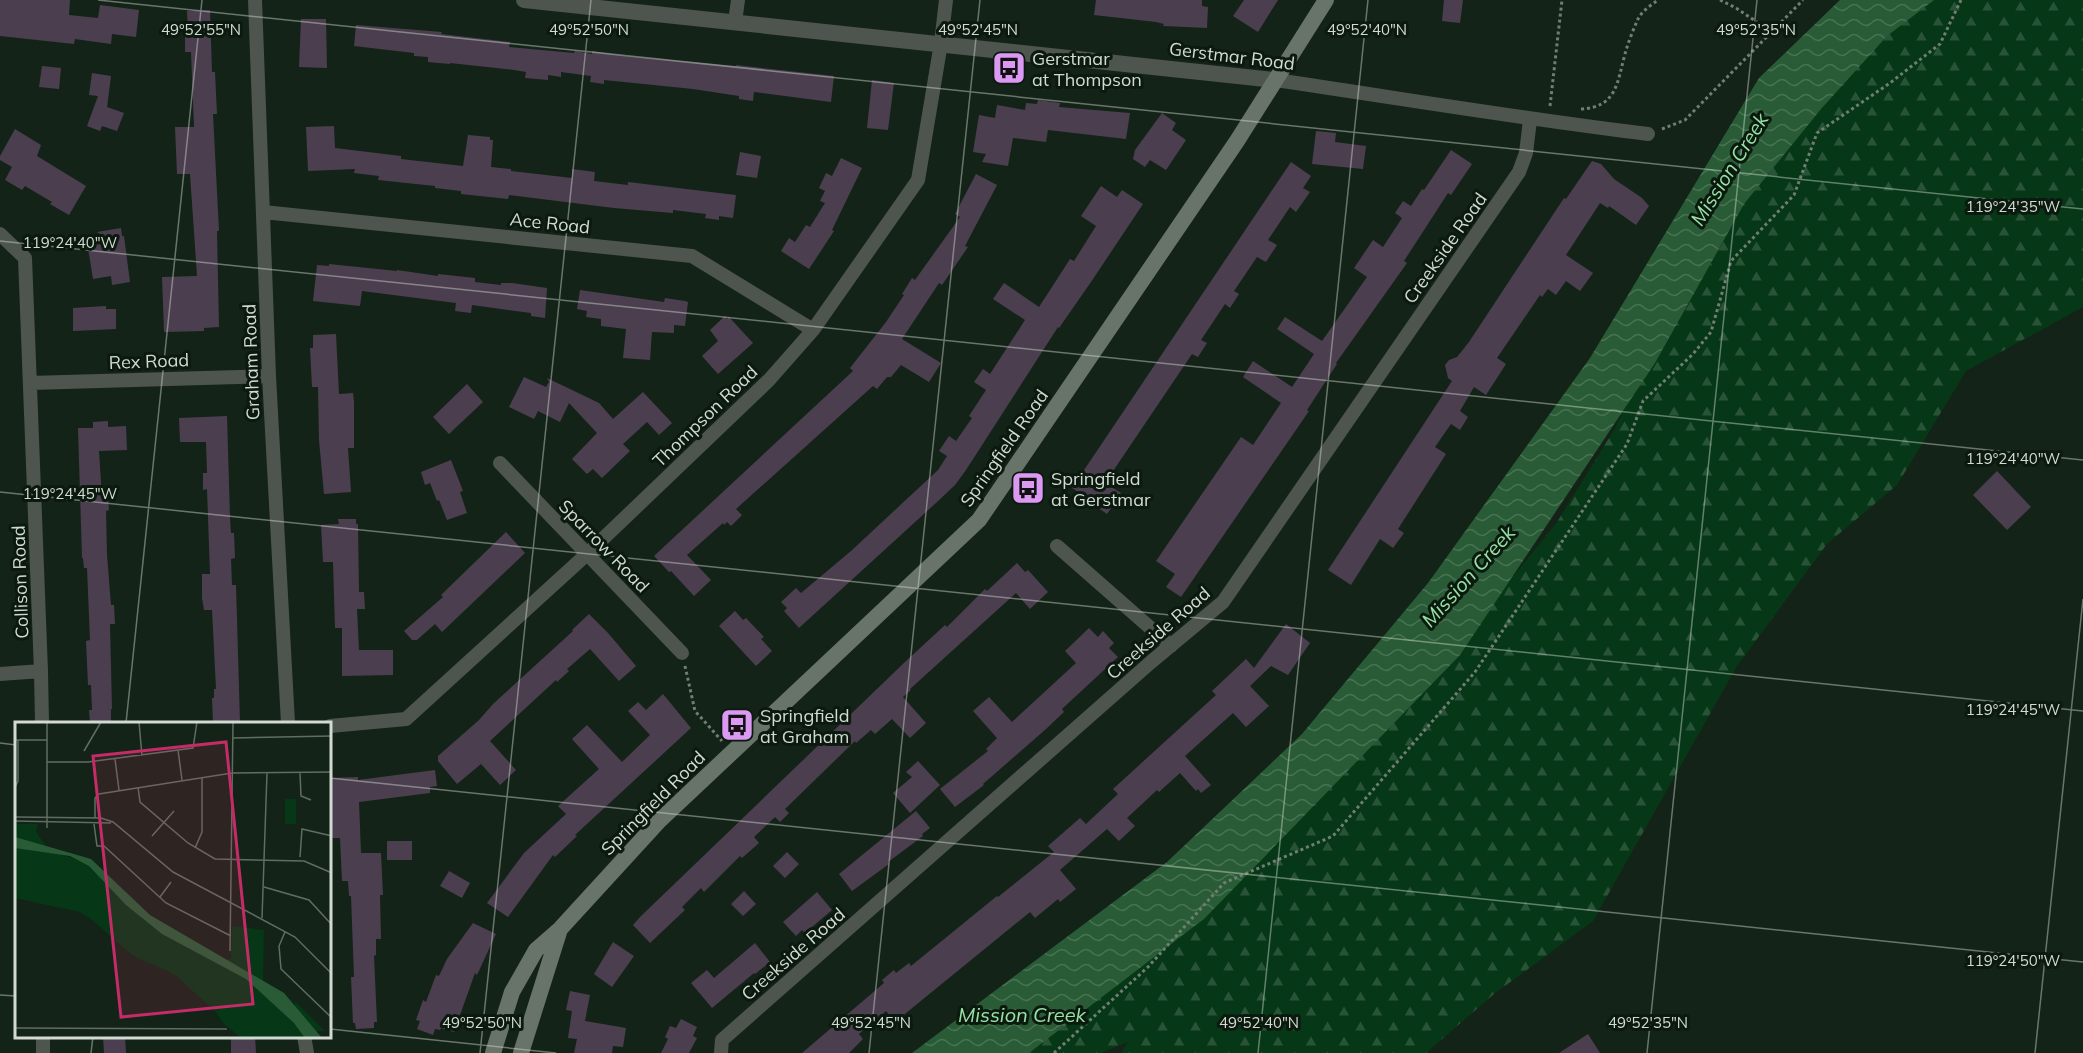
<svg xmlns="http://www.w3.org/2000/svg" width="2083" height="1053" font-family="Mulish,sans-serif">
  <defs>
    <pattern id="forest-firs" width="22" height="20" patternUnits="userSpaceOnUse" patternTransform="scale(1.5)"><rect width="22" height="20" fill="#063716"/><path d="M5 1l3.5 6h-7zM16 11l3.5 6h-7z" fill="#295337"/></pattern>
    <pattern id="water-waves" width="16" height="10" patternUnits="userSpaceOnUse" patternTransform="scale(1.5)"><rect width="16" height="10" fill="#295c36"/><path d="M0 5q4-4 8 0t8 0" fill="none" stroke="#477352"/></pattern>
  </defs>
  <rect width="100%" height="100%" fill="#142317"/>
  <path fill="url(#forest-firs)" d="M1922 0H2083V307L1966 371 1897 485 1827 544 1737 666 1593 921 1494 994 1426 1053H1121L1128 1042 1101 1053H1026L1459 644 1557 522 1614 430 1773 118Z"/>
  <path fill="url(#water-waves)" d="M1840 0H1934L1887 36 1821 109 1744 204 1655 363 1460 655 1205 918 1029 1053H912L1167 862 1302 734 1428 583 1590 358 1759 78Z"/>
  <path fill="#4b3f4f" d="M0 0H70L69 15 98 18 100 5 139 10 136 37 112 34 111 44 75 39 74 44 0 36Z
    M1096 0H1202V6L1208 7 1207 28 1163 26 1164 24 1156 22 1094 15Z
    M1244 0H1278L1258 32 1233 16Z
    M1444 0H1463L1460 23 1442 21Z
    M210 10 212 72H215L217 114H213L219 231H217L219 327 204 328V331L164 332 162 277 197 276 190 174H177L175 127H194L191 52H185V33H188L187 11Z
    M301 19H326L327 68 299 67Z
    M356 25 442 32 441 34 510 42 509 47 574 53 575 51 592 54V51L626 56 736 66V65L834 76 831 102 754 92 753 101 739 99V96L693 89 604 80V84L590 82 591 76 561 72V77L548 75V80L525 78 526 72 514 70 450 63V64L428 62V57L414 56V53L354 46Z
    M42 66 61 68 59 89 39 87Z
    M92 73 111 76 107 107 124 113 117 131 102 126 100 131 87 126 98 96 89 95Z
    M872 80 894 83 888 130 867 128Z
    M1038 100 1060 103 1059 107 1130 113 1126 139 1048 130 1046 142 1013 138 1008 166 982 162 986 154 973 152 979 115 995 118 997 105 1025 110 1026 103 1037 104Z
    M1162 113 1176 123 1172 130 1186 140 1166 170 1150 160 1145 167 1133 159 1135 150Z
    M334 126 335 148 401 156V159L463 166 468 135 490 137V140H493L491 167 511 169V171L572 178V169L595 172 594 181 628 185V182L736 195 733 218 719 216V220L705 218 706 214 673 210V213L614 208 509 195 508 199 461 194V191L435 188V186L378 180 379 176 354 173 355 169 308 171 306 127Z
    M15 129 41 145 37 156 86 186 69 215 50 204 52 202 25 186 22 190 5 180 12 167 0 160V156Z
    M1316 131 1336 133 1335 142 1366 146 1363 169 1312 164Z
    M1451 150 1472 164 1451 195 1448 193 1404 261 1407 263 1336 363 1337 364 1307 410 1309 411 1181 597 1166 587 1175 574 1156 561 1241 437 1253 445 1281 403 1243 377 1253 361 1292 387 1314 354 1277 329 1285 317 1322 341 1367 277 1354 268 1373 240 1383 247 1402 218 1395 213 1403 201 1411 206 1422 189 1424 190Z
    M740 152 761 156 757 178 736 175Z
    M841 158 862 168 832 230 834 231 809 269 781 251 789 238 795 242 806 225 810 227 825 203 820 201 825 191 819 188 826 173 832 176Z
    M1592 161 1601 164 1614 179 1642 198 1649 206 1636 225 1609 206 1608 208 1600 203 1566 255 1593 273 1580 291 1566 281 1556 295 1548 289 1542 297 1540 295 1497 358 1506 364 1486 395 1474 387 1460 411 1468 417 1460 430 1451 424 1435 447 1446 454 1398 529 1404 533 1393 548 1380 539 1351 585 1328 570 1452 381 1448 378 1445 365 1449 360 1457 357 1469 342 1564 198 1566 199Z
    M1291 162 1311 176 1303 188 1310 192 1296 212 1290 207 1268 240 1277 245 1266 262 1257 257 1234 291 1239 294 1230 308 1225 304 1201 340 1207 343 1198 357 1192 354 1105 483 1121 493 1107 514 1082 497 1083 495 1072 488Z
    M976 174 997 185 965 246 968 247 942 285 939 283 902 339 941 363 929 382 901 365 891 377H887L877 389 873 386 736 509 742 515 731 526 727 522 724 525 723 523 687 555 711 580 694 596 671 571 669 572 654 556 853 371 850 368 886 322 904 295 902 294 912 278 915 280 960 217 955 214Z
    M1101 186 1117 197 1122 190 1143 204 1091 282 1059 328 1058 327 966 470 955 485 937 502 799 628 784 611 787 608 781 602 796 588 801 593 851 551 938 470 947 456 939 451 949 436 956 441 972 418 969 416 986 390 974 382 983 369 990 374 1025 320 993 299 1004 283 1039 307 1070 259 1074 261 1096 226 1081 216Z
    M121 228 122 236H124L130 282 112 285 111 276 93 279 87 242 107 238 97 232Z
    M329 264 397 271V270L438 276V274L475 278V282L501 285V283H512L547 288 545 318 531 316V313L472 305 471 313 455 311 456 303 362 291 360 306 313 301 317 265 329 266Z
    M580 290 664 302 665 298 685 301 688 302 685 326 674 325V333L652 332 650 360 623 358 626 329 601 326V319L586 317 587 311 577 309Z
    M106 306V309H116V329L73 331V308Z
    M725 316 727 319 729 317 753 343 718 374 702 356 718 341 710 330Z
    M336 334 339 394 353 393 354 402V448H348L351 492 324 494 319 440 318 387H312L310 348H313V335Z
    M524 377 546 387 549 382 547 378 599 403 613 419 643 392 672 423 659 435 647 422 623 444 630 451 602 478 593 469 587 474 572 459 597 433 569 403 560 422 538 411 534 419 509 407Z
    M467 384 483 402 449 434 433 417Z
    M227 416 230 518 231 533H234L235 558 231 559 232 585H236L240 723H213L212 698H214V689H216L212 610H204L202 598V574H210L207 489 203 490V473H207L206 442H180L179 418Z
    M108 421V427L126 426 127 450 99 451 102 498H108L109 510 106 511 107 555 111 605H114L115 624H110L112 709H111V723H90L89 710H92L91 685H88L86 641 90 640 87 568H84L83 558H82L78 428H93V422Z
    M451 460 463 491 460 492 467 513 447 520 439 500 437 501 430 483 425 485 421 472Z
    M1997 471 2031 507 2007 530 1973 495Z
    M338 519H356V524H358L359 592H364L365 609H357L359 650H393V675L342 676V628H335L333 562H323L321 525 339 524Z
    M506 532 525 553 442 632 435 624 417 640H412L404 631 443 597 441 595Z
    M1017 563 1025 572 1028 570 1048 592 1030 609 1016 593 910 689 911 690 903 697 926 723 910 738 892 719 875 734 871 730 856 743 855 741 785 809 789 813 780 822 775 817 754 837 759 843 742 858 740 856 704 892 701 888 682 907 685 910 650 943 633 925 640 917 905 662 945 625 947 627 985 589 987 591Z
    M735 611 743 620 746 618 764 637 761 639 772 651 756 666 719 626Z
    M589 614 608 633 636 666 619 681 590 649 567 669 569 671 557 682 556 680 490 741 516 770 500 785 481 764 457 784 438 761V756L479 720 493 704 573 631 572 630Z
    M1286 624 1310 643 1288 675 1271 666 1250 686 1269 706 1246 727 1233 713 1185 756 1211 785 1201 793 1198 789 1196 791 1180 773 1159 792 1157 790 1127 818 1135 826 1119 841 1107 829 1060 870 1076 889 1060 902 1058 899 1035 918 1030 912 895 1022 886 1011 859 1034 863 1039 849 1053H802L884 983 882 980 894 970 896 973 909 963 911 966 997 896 998 897 1054 852 1048 846 1080 818 1086 824 1118 794 1113 789 1216 695 1212 691 1246 659 1254 668Z
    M1089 628 1098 637 1103 631 1114 643 1109 648 1118 657 1062 709 1064 712 1046 729 983 784 984 785 955 807 940 789 988 751 986 749 997 738 973 711 989 697 1012 722 1076 663 1065 651Z
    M663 694 691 728 575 835 577 836 555 857 553 855 508 917 487 903 524 853 566 814 558 806 599 769 572 739 587 725 622 762 650 735 628 711 638 702 646 710Z
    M918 761 940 785 910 813 893 793 912 777 906 772Z
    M435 770 437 786 430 787V793L359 802 361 853H381L383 895H380L381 939H376V955L374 956 377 1022H374V1028L356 1029 355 1023H353L351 977H354L351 896H349L348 881H342L340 838H332L330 778 358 777V780Z
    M916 811 930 828 922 834 923 836 888 862 889 864 852 891 839 874Z
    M387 841H412V860H387Z
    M787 852 799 864 785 878 773 866Z
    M449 871 470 883 462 898 440 886Z
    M744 891 756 904 743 916 731 904Z
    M817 892 832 910 805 933 802 930 796 936 783 922Z
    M473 923 496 934 477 975 475 973 454 1032 441 1028 440 1030 435 1029 433 1035 417 1029 420 1021 416 1020 423 1000 426 1002 436 975 439 976 447 959Z
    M613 942 634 956 612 987 594 974Z
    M755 943 770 962 755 974 754 973 712 1008 691 983 707 970 714 978Z
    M570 991 590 995 585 1021 626 1028 623 1047 613 1046 612 1053H574L577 1039 568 1038 572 1011 566 1010Z
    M681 1019 697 1027 693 1036 697 1038 689 1053H661L668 1039 665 1037 670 1026 676 1028Z
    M1588 1034 1600 1053H1559Z
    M103 1036H125L126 1053H104Z
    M231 1036H255L256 1053H231Z"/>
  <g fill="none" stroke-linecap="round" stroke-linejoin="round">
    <path stroke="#717e73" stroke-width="3" stroke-dasharray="3 3" stroke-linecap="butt" d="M1720 0 1736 8 1772 32
      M1550 106 1562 0
      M1581 109C1617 107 1617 83 1625 54 1628 43 1633 30 1638 19 1642 11 1651 5 1658 0
      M1662 129 1685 120 1803 0
      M685 666 695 711 722 741
      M1054 1053 1148 967 1224 883 1333 836 1475 672 1627 444 1643 401 1693 354 1711 332 1731 261 1794 195 1817 133 1890 83 1940 44 1961 0"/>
    <path stroke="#4e554f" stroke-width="14" d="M255 0 269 376 288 723
      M735 22 738 0
      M1275 80C1399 98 1523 119 1648 134
      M263 212 692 256 813 330
      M0 234 25 258 41 671 42 723
      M30 383 269 376
      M500 463 682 653
      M1057 546 1171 646
      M0 674 41 671
      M330 726 406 719 587 554 769 380 813 330 918 180 941 43 946 0
      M43 1036V1053
      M304 1036 307 1053
      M721 1053 722 1040 1151 662 1223 602 1519 172 1526 153 1530 120"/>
    <path stroke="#4e554f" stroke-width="16" d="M524 0 1275 80"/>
    <path stroke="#68736a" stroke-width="16" d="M493 1053 512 992 536 950 560 929 658 822 979 520 1237 141 1326 0
      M521 1053 560 929"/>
  </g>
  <path fill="none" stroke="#d2dbd3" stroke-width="1.5" stroke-opacity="0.45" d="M98 0 2083 209M0 241 2083 460M0 492 2083 711M126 723 202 0M0 743 16 745M330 778 2083 962M0 995 16 996M330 1029 556 1053M91 1053 93 1036M480 1053 591 0M869 1053 980 0M1258 1053 1368 0M1647 1053 1757 0M2035 1053 2083 599"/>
  <defs>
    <symbol id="bus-square" viewBox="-11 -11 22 22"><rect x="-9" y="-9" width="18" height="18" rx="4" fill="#dc99f4" stroke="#0b190e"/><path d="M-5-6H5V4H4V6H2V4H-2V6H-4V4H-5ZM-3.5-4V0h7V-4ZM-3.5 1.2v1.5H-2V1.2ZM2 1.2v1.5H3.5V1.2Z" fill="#111"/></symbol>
  </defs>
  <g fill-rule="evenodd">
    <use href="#bus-square" x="990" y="49" width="38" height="38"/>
    <use href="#bus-square" x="1009" y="469" width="38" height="38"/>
    <use href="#bus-square" x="718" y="706" width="38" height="38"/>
  </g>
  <g text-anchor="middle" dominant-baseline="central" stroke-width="6" stroke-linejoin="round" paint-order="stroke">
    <g font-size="18" fill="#d2dbd3" stroke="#0b190e">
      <text transform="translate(1232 56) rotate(7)">Gerstmar Road</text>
      <text transform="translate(550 223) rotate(6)">Ace Road</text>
      <text transform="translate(1445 248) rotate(-55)">Creekside Road</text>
      <text transform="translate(149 361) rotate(-2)">Rex Road</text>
      <text transform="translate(251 362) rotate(-92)">Graham Road</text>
      <text transform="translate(705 416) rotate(-44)">Thompson Road</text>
      <text transform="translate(1004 448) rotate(-55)">Springfield Road</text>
      <text transform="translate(604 546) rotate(46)">Sparrow Road</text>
      <text transform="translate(20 582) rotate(-92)">Collison Road</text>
      <text transform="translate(1158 633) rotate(-41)">Creekside Road</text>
      <text transform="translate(653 803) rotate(-45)">Springfield Road</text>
      <text transform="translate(793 954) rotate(-41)">Creekside Road</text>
    </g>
    <g font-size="18" fill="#d2dbd3" stroke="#0b190e" text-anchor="start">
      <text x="1032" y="58">Gerstmar<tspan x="1032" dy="21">at Thompson</tspan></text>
      <text x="1051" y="478">Springfield<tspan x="1051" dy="21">at Gerstmar</tspan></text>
      <text x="760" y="715">Springfield<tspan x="760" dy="21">at Graham</tspan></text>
    </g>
    <g font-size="20" font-style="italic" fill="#97e3a6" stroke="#0b190e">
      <text transform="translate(1729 169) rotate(-58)">Mission Creek</text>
      <text transform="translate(1468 576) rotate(-48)">Mission Creek</text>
      <text x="1022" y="1014">Mission Creek</text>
    </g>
  </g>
  <g transform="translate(15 722)">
    <rect width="316" height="316" fill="#142317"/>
    <path d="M270 77H281V102H270ZM0 102H23L21 110 34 128 74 142 114 184 201 239 216 237 217 204 249 208 248 262 280 288V279L310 309H294L285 316 216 304 159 252 122 236 112 220 50 181 0 166Z" fill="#063716"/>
    <path d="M0 122 33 129 34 137 43 148 69 166 94 175 74 146 149 212 219 244 295 316H226L208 301 190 272 150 247 116 232 69 191 0 176Z" fill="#063716"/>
    <path d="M0 115 76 137 135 193 269 271 307 316H290L279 301 231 257 147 212 111 183 74 144 55 134 0 126Z" fill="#295c36"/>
    <path fill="none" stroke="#606d62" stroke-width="1.5" d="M124 0 127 34M218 16 317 14M0 18H32M163 28 167 58M69 29 86 0M100 37 104 68M32 40H73L178 26 182 0M285 51 286 74 296 78M0 65 3 59V18M123 65 125 80 173 121 200 137 289 139 317 151M0 95 86 96 98 100 158 150 280 215 317 252M80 96V76L84 72 217 51 317 50M0 99 96 101M79 102 82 124H89L151 181 216 214M32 106V0M137 114 159 89M180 126 187 110V55M285 135 287 107 317 114M249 165 294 178 317 203M145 175 156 160M247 196 252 51M270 210 264 224 266 247 317 296M215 229 218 0M0 306 212 307"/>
    <path fill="#c42c67" fill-opacity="0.15" stroke="#c42c67" stroke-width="3" d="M211 20 238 282 106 295 78 34Z"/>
    <rect width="316" height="316" fill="none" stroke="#d2dbd3" stroke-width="3"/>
  </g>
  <g font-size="15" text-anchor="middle" fill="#d2dbd3" stroke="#0b190e" stroke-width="6" stroke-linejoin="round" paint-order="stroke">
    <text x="201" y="35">49°52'55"N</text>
    <text x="589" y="35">49°52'50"N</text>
    <text x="978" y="35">49°52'45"N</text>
    <text x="1367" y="35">49°52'40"N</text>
    <text x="1756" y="35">49°52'35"N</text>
    <text x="2013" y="212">119°24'35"W</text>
    <text x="70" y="248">119°24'40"W</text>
    <text x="2013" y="464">119°24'40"W</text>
    <text x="70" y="499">119°24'45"W</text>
    <text x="2013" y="715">119°24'45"W</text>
    <text x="2013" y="966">119°24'50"W</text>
    <text x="482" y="1028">49°52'50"N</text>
    <text x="871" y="1028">49°52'45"N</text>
    <text x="1259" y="1028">49°52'40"N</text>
    <text x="1648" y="1028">49°52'35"N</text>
  </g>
</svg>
